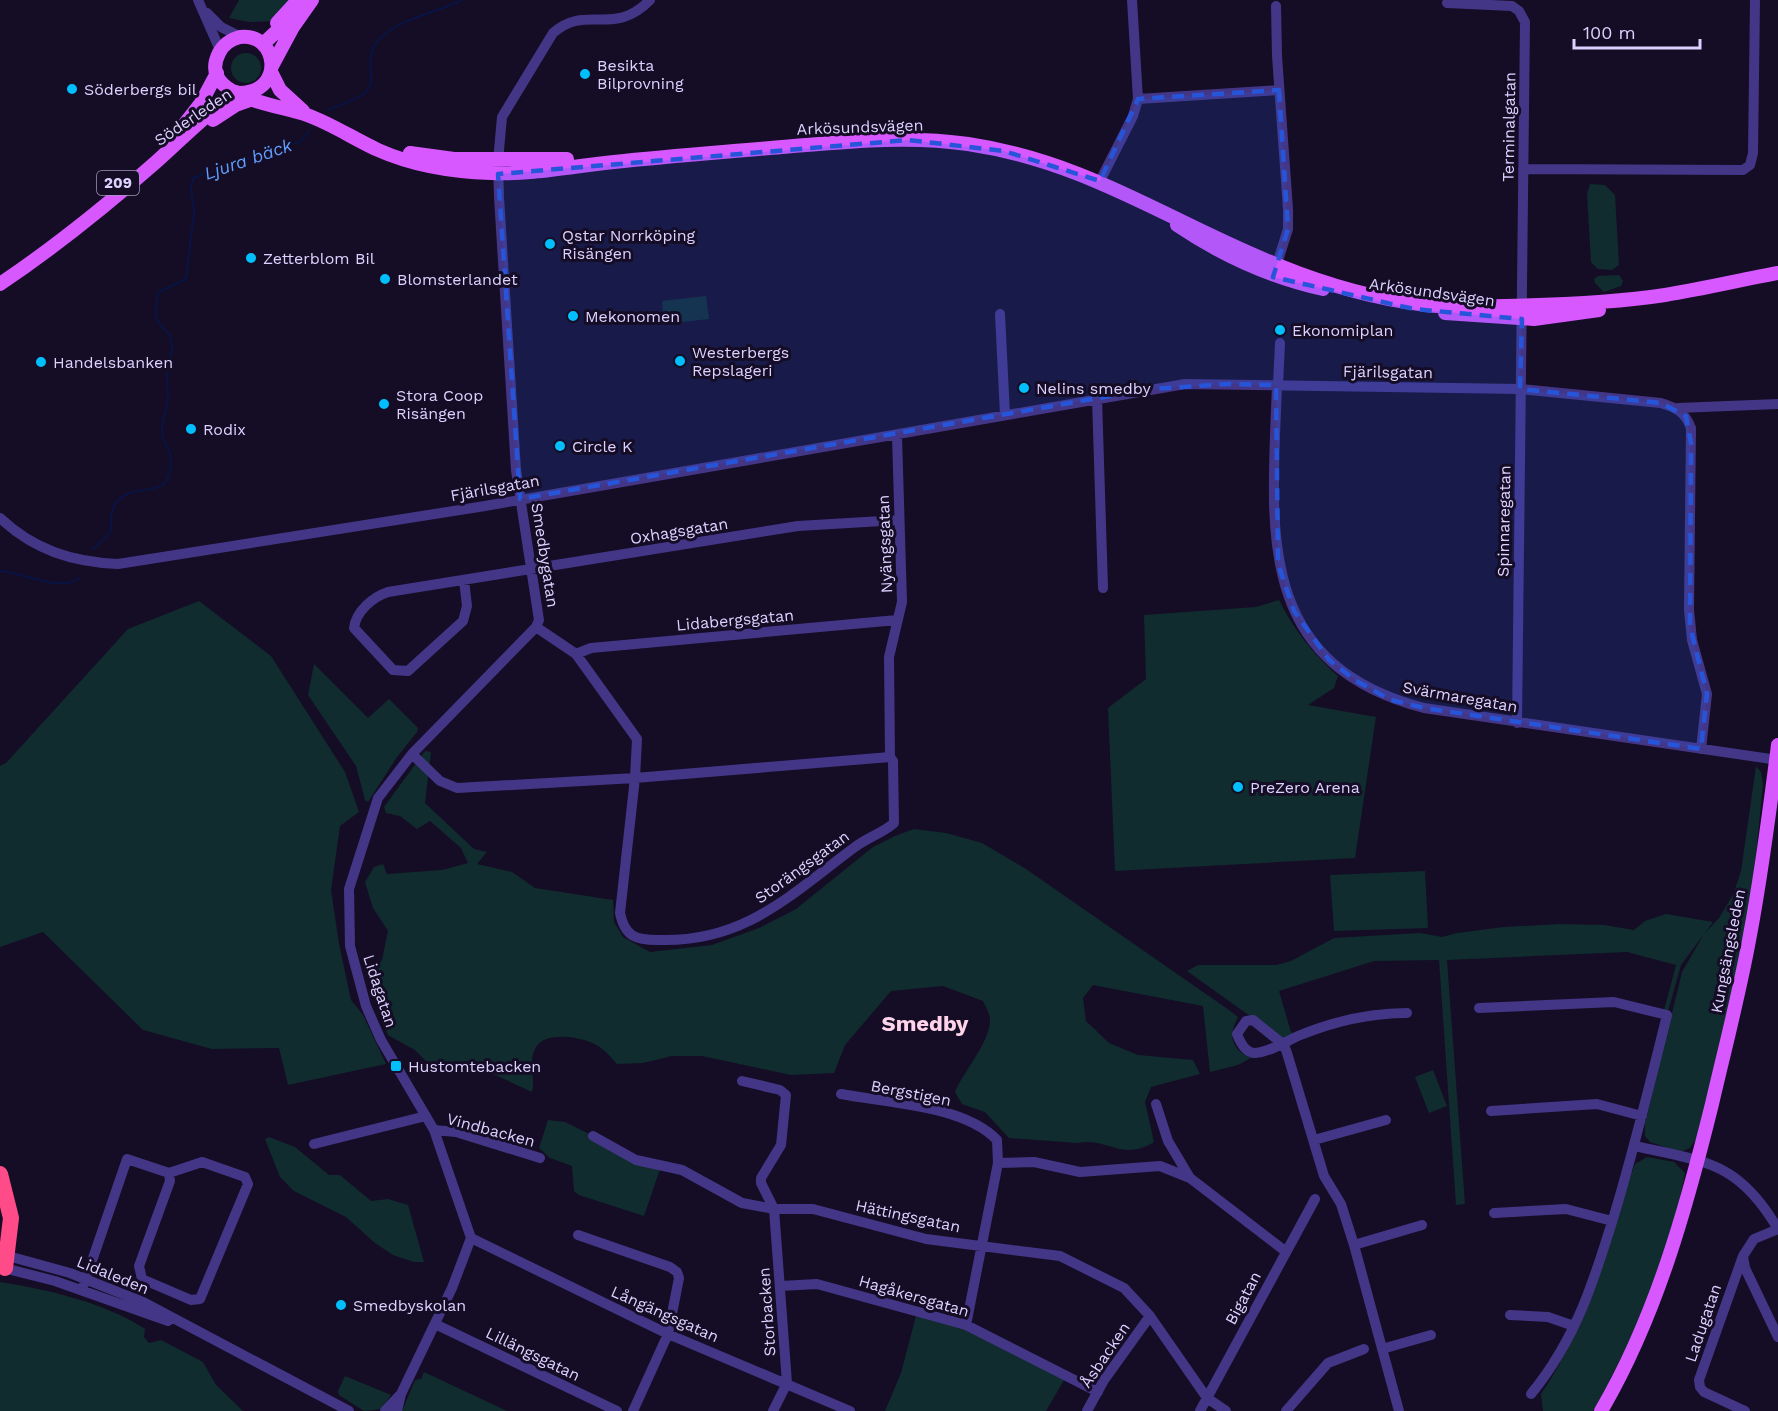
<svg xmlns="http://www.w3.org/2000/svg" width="1778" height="1411" font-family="'Work Sans',sans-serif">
  <rect width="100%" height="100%" fill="#150d25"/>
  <path fill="#102c2f" d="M239 0H292L275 21 249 22 229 18Z
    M231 68a15 15 0 1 1 30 0a15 15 0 1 1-30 0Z
    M1590 184 1605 185 1615 195 1619 265 1612 270 1598 269 1591 262 1587 194Z
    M1619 275 1623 281 1621 286 1604 292 1595 283 1594 279 1598 276Z
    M706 296 709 319 664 324 662 301Z
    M1279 600C1294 630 1313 654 1338 676L1334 688 1308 705 1376 717 1355 858 1115 871 1108 708 1146 679 1144 615 1256 607Z
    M199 601 271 656 345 772 359 812 340 826 331 890 339 944 351 1000 363 1015 386 1064 288 1085 279 1048 212 1049 143 1030 43 932 0 947V766L6 763 128 629Z
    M314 664 368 718 389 699 418 728 417 732 397 757 368 802 365 800 356 766 308 695Z
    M425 751 431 752 425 803 474 849 487 852 477 864 512 872 535 888 613 900 614 922 623 937 650 952 712 945 759 928 796 909 873 847 895 836 914 829 946 833 982 843 1026 869 1229 1010 1238 1017C1228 1036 1231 1049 1251 1058L1238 1065 1210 1072 1203 1006 1093 985 1083 998 1086 1021 1109 1043 1138 1055 1193 1060 1200 1074 1151 1087 1145 1102 1154 1142C1122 1162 1107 1137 1078 1143L1009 1138 985 1112 962 1104 955 1092C963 1072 991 1041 990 1019 990 1013 985 1006 983 1001L943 986 891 991 845 1045 834 1073 791 1075 702 1056H672L643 1063 617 1064C612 1059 607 1052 601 1048 588 1037 546 1030 536 1047 527 1063 536 1076 532 1092L491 1073 428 1063 415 1050 388 1035 378 1012 369 975 382 960 388 931 373 908 365 882 374 867 383 864 387 874 442 870 468 863 461 848 430 821 417 829 400 816 386 813 384 807Z
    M1756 766 1761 772 1763 784 1753 885 1738 964 1698 1136 1690 1148 1680 1152 1650 1142 1645 1136V1124L1682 972 1704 934 1719 918 1733 895 1741 871Z
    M1425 871 1428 928 1334 931 1330 875Z
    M1666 914 1713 922 1681 965 1667 1015 1663 1014 1676 965 1627 952 1447 960 1465 1204 1456 1205 1439 960 1374 961 1279 991 1291 1032 1298 1036 1284 1045 1261 1024 1187 971 1198 965H1276L1291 961 1334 938 1420 933 1442 937 1457 933 1504 927 1559 924 1604 925 1634 930 1645 921Z
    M1433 1070 1447 1106 1429 1113 1415 1077Z
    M548 1120 565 1122 660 1169 644 1216 579 1195 574 1191 572 1166 550 1158 539 1148Z
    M269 1137 295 1147 329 1175H340L371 1201 388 1199 408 1205 424 1262H414L393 1255 375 1243 346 1217 294 1191 280 1177 265 1139Z
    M1647 1157 1674 1162 1685 1173C1670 1255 1634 1339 1593 1411H1543L1541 1394C1588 1326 1606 1241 1635 1164Z
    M0 1282C46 1289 106 1303 145 1329L144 1337 149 1343 161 1340 203 1362 216 1385 243 1411H0Z
    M917 1312 966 1325 1067 1375 1046 1411H885L901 1373Z
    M424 1372 507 1411H402L415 1380 421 1379Z
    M345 1376 391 1395 382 1409 364 1411 339 1395 338 1391Z"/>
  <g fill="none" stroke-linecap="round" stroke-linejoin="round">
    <path stroke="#071444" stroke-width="2" d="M328 110C336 107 362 97 366 92 378 79 363 56 378 40 400 18 434 14 462 0
      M93 549 110 533C113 524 109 515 114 506 127 481 163 499 169 475 176 449 164 450 162 431 161 422 166 414 167 404 169 395 167 386 167 377 167 366 172 355 172 345 173 325 146 331 159 292L186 279 194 213 191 188 193 178 301 141 309 131
      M0 571C23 572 58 593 79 578"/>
    <path stroke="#443686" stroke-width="10" d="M198 0 220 50
      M1447 3 1512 6 1519 11 1525 22 1517 723
      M207 13 221 27 241 37
      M1138 99 1279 90
      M1523 169 1743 170 1750 165 1753 153 1755 0
      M1100 181 1133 116 1138 99 1132 0
      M1275 270 1288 229V209L1277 56 1276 6
      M1000 314 1005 415
      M1277 385C1272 528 1253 663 1424 708L1778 760
      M1278 385 1280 343
      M1097 398 1103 588
      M1678 408 1778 404
      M0 518C34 550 72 562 118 564L485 506 1185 384 1520 389 1661 403C1677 408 1685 412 1691 428L1689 610 1692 640 1707 694 1701 749
      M464 580 467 606 463 621 408 671 393 670 354 628C356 611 373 597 388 592L798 526 899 520
      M536 627 576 654 637 739 635 778 890 757
      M576 654 591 648 897 620
      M412 754 440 781 457 788 635 778 620 913C625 937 636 940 658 940 745 943 791 894 855 847 868 837 883 833 894 823L893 761 890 757 889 657 902 602 897 436
      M1479 1008 1614 1002 1667 1015C1651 1080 1635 1145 1616 1209 1595 1278 1577 1338 1531 1394
      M742 1081 780 1090 786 1095 781 1145 761 1178V1183L774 1209 787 1383 773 1411
      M841 1094C887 1103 964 1105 997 1140L998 1163 966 1325
      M1156 1104 1168 1141 1190 1178
      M1491 1111 1597 1104 1642 1116
      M434 1130 456 1132 540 1158
      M593 1136 636 1160 682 1170 742 1203 774 1209H813L926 1239 1060 1256 1124 1288 1150 1316 1207 1398 1226 1411
      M1314 1140 1386 1120
      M314 1144 426 1116
      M1635 1146C1706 1162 1738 1161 1778 1229
      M998 1163 1034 1162 1080 1172 1160 1166 1190 1178 1285 1251
      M1494 1213 1566 1209 1612 1221
      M1778 1229 1754 1239 1743 1256 1745 1268 1778 1337
      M578 1235 670 1267 677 1272 679 1278 668 1334 633 1411
      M471 1238 668 1334 850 1411
      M1354 1245 1422 1225
      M1 1254 70 1273 143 1302 349 1411
      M1743 1256 1699 1380 1700 1387 1704 1392 1745 1411
      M0 1267 55 1281 168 1321
      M781 1286 817 1284 966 1325 1098 1392
      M82 1290 127 1159 169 1173 202 1162 245 1177 248 1184 200 1299 191 1300 142 1279 139 1266 170 1181 169 1173
      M1510 1315 1548 1317 1574 1326
      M435 1324 617 1411
      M1382 1349 1431 1335
      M385 1411 400 1395
      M397 1411 401 1394 452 1288 471 1238 434 1130 381 1040 366 1006 350 946 349 889 378 798 412 754 536 627 539 620 516 470 499 197 498 161 502 117 553 33C587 3 613 38 650 0
      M1087 1411 1104 1380 1150 1316
      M1200 1411 1315 1199
      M1286 1411 1328 1363 1364 1349
      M1399 1411 1354 1245 1341 1204 1324 1176 1287 1053 1284 1045 1253 1020 1246 1021 1237 1034C1240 1042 1245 1053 1255 1053 1270 1052 1285 1042 1298 1036 1332 1022 1371 1013 1407 1013"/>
    <path stroke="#d858ff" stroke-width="14" d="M277 23 298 0
      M263 44 290 19
      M272 66 293 27 312 0
      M271 72 280 90 303 111
      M239 93C286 93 278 32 240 37 231 39 223 45 219 53 196 98 282 105 307 115 332 124 354 139 378 150 414 166 452 172 491 173 531 175 574 166 614 162 670 156 726 152 782 147 844 142 906 135 968 144 1089 162 1171 223 1280 266 1327 285 1376 299 1426 305 1452 308 1479 306 1505 306 1558 305 1612 303 1665 295 1703 289 1740 280 1778 273
      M213 120 236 105 250 100
      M183 126 201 103 217 73
      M410 153 454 159H567
      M1177 225C1223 256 1269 277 1323 289
      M0 284C55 247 107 205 156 162 183 138 207 113 236 92
      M1445 313 1534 319 1599 310
      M1601 1411C1656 1317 1686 1209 1712 1104 1725 1048 1740 991 1750 935 1762 872 1770 808 1778 745"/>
    <path stroke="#ff4c88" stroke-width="16" d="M0 1174 11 1218 5 1268"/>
  </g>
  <path fill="#2755da" fill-opacity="0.2" stroke="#2755da" stroke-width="4.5" stroke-dasharray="12 8" stroke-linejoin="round" d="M1279 90 1288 229 1273 277 1414 309 1522 319 1520 389 1661 403 1686 416 1691 443 1690 626 1707 694 1701 749 1424 708 1391 700 1356 681 1329 660 1294 611 1278 564 1276 385 1229 384 1150 389 520 499 498 174 908 140 1004 151 1100 181 1138 99Z"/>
  <g fill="#00bffc" stroke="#150d25" stroke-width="2">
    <circle cx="585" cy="74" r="6"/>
    <circle cx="72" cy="89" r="6"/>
    <circle cx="550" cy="244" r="6"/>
    <circle cx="251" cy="258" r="6"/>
    <circle cx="385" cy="279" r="6"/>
    <circle cx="573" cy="316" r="6"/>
    <circle cx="1280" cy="330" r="6"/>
    <circle cx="680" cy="361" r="6"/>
    <circle cx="41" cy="362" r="6"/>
    <circle cx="1024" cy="388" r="6"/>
    <circle cx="384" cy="404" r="6"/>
    <circle cx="191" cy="429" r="6"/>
    <circle cx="560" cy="446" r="6"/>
    <circle cx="1238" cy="787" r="6"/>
    <rect x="390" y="1060" width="12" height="12" rx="3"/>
    <circle cx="341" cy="1305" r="6"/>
  </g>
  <g text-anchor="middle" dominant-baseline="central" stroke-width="6" stroke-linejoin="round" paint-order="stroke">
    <rect fill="#150d25" stroke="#a196be" stroke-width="1.5" x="97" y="171" width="42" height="24" rx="4.5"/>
    <g font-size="15" font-weight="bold" fill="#ddd1ff">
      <text x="118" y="183">209</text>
    </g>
    <g font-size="16" fill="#ddd1ff" stroke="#150d25" text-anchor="start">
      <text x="597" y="65">Besikta<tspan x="597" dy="18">Bilprovning</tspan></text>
      <text x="84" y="89">Söderbergs bil</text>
      <text x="562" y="235">Qstar Norrköping<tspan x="562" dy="18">Risängen</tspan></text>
      <text x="263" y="258">Zetterblom Bil</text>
      <text x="397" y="279">Blomsterlandet</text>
      <text x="585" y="316">Mekonomen</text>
      <text x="1292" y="330">Ekonomiplan</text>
      <text x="692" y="352">Westerbergs<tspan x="692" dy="18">Repslageri</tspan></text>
      <text x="53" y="362">Handelsbanken</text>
      <text x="1036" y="388">Nelins smedby</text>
      <text x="396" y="395">Stora Coop<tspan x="396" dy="18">Risängen</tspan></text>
      <text x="203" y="429">Rodix</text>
      <text x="572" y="446">Circle K</text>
      <text x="1250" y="787">PreZero Arena</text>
      <text x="408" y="1066">Hustomtebacken</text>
      <text x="353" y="1305">Smedbyskolan</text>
    </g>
    <g font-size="16" fill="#ddd1ff" stroke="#150d25">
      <text transform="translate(193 117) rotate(-34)">Söderleden</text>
      <text transform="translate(860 127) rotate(-2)">Arkösundsvägen</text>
      <text transform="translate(1509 127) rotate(-89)">Terminalgatan</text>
      <text transform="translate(1432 292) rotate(8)">Arkösundsvägen</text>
      <text transform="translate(1388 372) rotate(1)">Fjärilsgatan</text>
      <text transform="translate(495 488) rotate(-10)">Fjärilsgatan</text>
      <text transform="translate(1504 521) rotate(-89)">Spinnaregatan</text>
      <text transform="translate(679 531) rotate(-9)">Oxhagsgatan</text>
      <text transform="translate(885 544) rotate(-92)">Nyängsgatan</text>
      <text transform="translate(545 555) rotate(81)">Smedbygatan</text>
      <text transform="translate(735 620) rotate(-5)">Lidabergsgatan</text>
      <text transform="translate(1460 697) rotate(10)">Svärmaregatan</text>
      <text transform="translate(802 867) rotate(-36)">Storängsgatan</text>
      <text transform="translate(1728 951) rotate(-79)">Kungsängsleden</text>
      <text transform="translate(380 991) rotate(72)">Lidagatan</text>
      <text transform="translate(911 1093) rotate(11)">Bergstigen</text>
      <text transform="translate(491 1130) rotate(15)">Vindbacken</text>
      <text transform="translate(908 1216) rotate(12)">Hättingsgatan</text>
      <text transform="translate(113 1275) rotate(22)">Lidaleden</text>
      <text transform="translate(914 1296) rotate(16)">Hagåkersgatan</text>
      <text transform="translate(1243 1298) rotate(-62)">Bigatan</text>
      <text transform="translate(767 1312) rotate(-94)">Storbacken</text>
      <text transform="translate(665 1314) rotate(24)">Långängsgatan</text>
      <text transform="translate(1703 1323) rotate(-71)">Ladugatan</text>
      <text transform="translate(533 1354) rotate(26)">Lillängsgatan</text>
      <text transform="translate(1105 1355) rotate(-56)">Åsbacken</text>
    </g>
    <g font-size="18" font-style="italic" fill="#5f9eff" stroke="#150d25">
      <text transform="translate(248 159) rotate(-19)">Ljura bäck</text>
    </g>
    <g font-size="22" font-weight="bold" fill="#ffd3e9" stroke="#150d25">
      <text x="925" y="1023">Smedby</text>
    </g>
  </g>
  <path d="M1574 39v9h126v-9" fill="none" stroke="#ddd1ff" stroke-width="3"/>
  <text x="1583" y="39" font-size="18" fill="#ddd1ff" stroke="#150d25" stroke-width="4.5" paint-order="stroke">100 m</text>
</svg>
